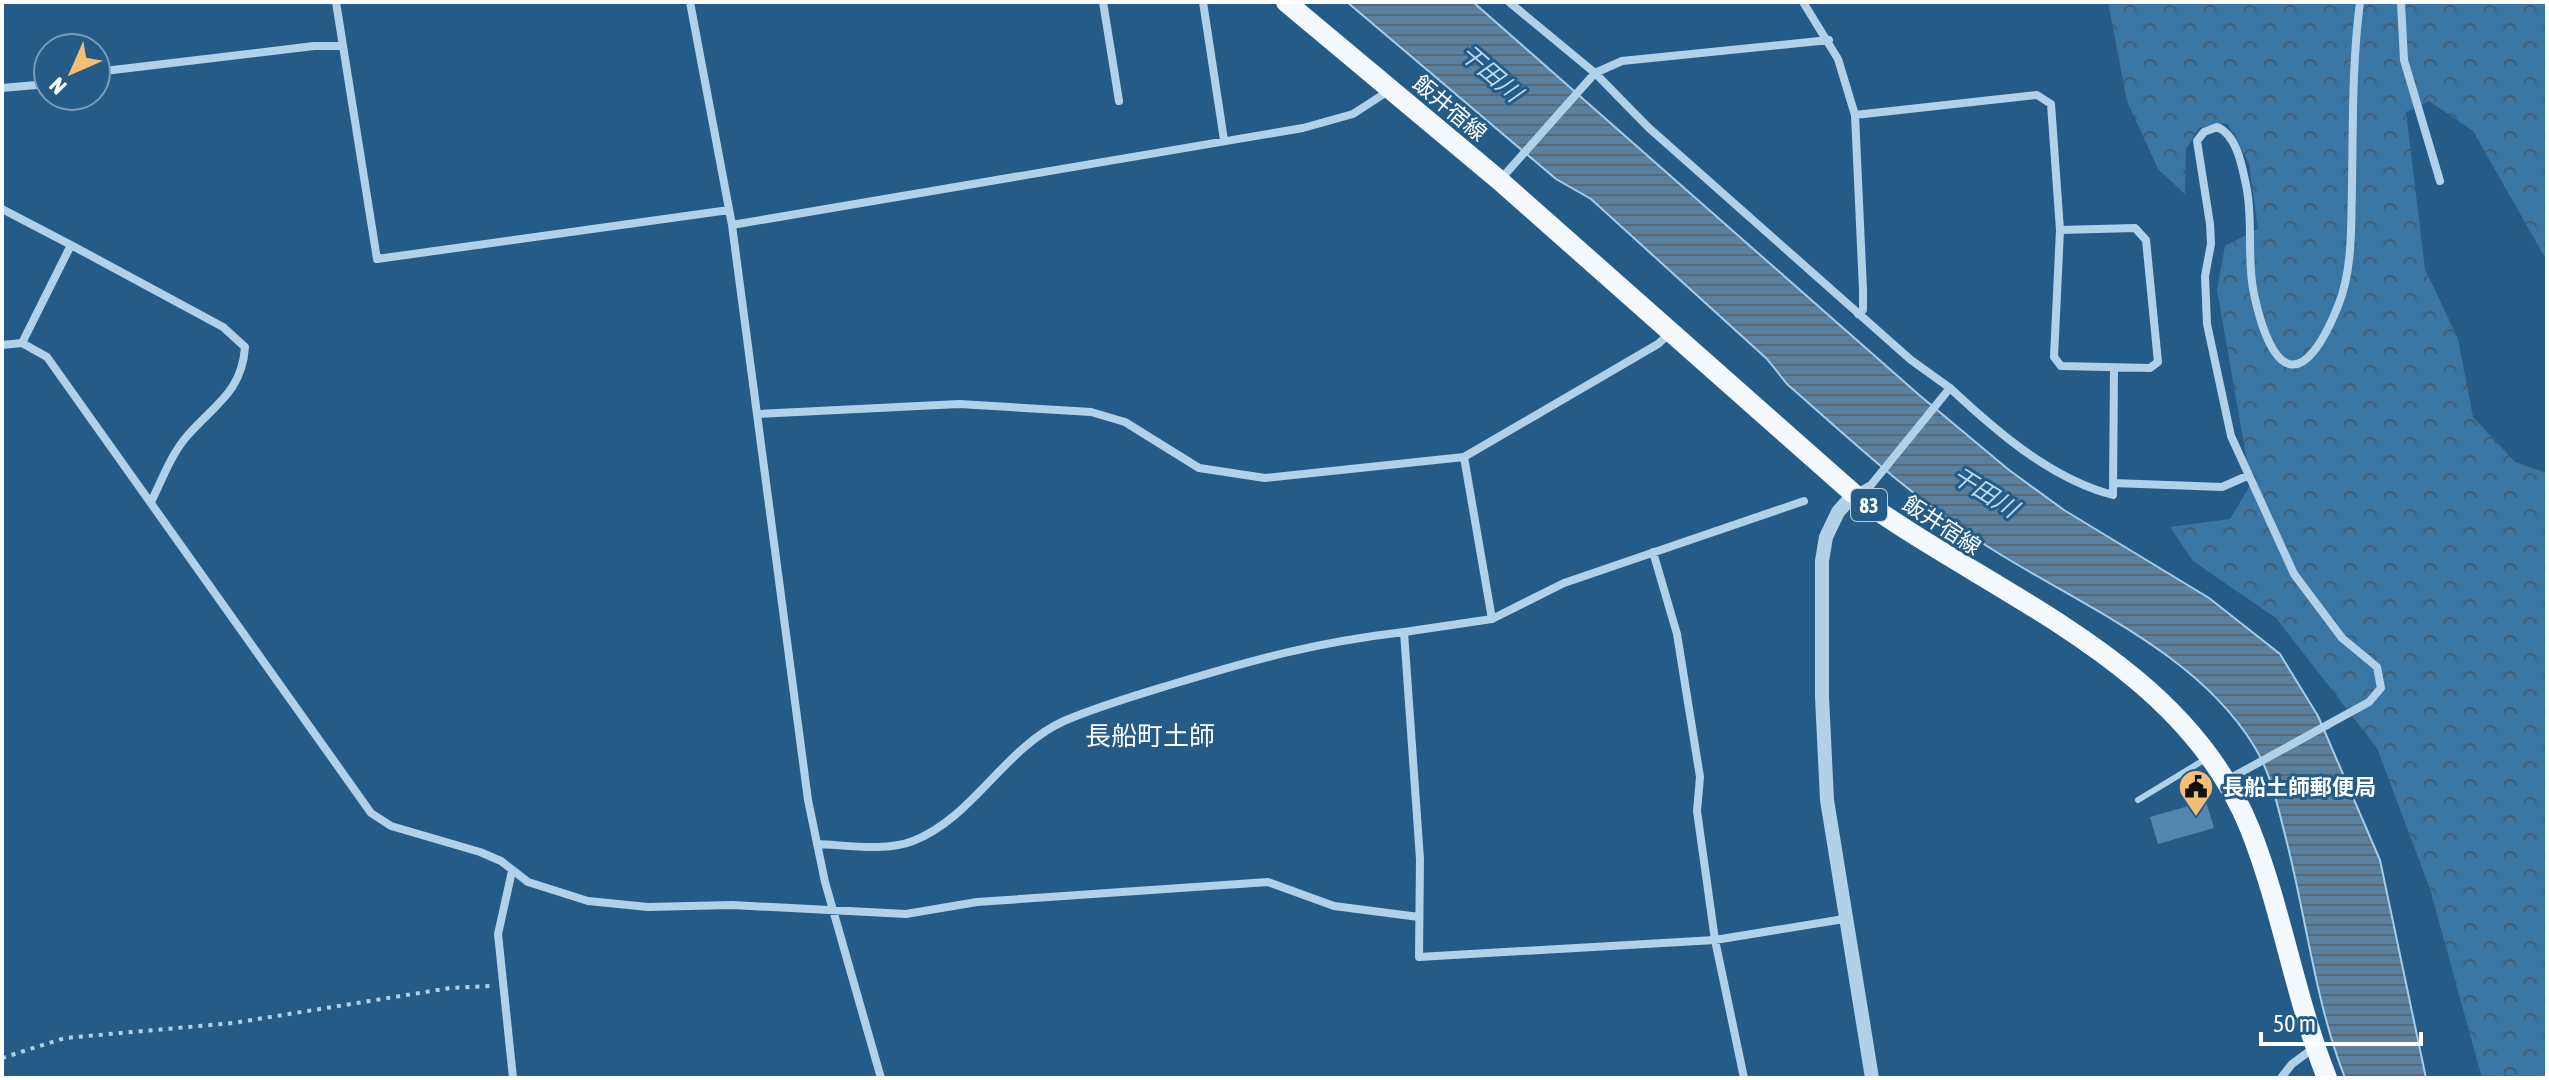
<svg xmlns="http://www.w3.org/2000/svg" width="2549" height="1080" font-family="'Asap Condensed','Noto Sans JP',sans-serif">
  <defs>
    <pattern id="forest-crowns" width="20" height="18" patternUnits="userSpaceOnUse" patternTransform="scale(2)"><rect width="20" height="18" fill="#3a76a4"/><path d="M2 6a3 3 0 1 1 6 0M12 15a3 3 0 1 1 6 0" fill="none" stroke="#445f74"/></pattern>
    <pattern id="water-rules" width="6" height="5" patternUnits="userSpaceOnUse" patternTransform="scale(2)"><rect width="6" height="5" fill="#5a809d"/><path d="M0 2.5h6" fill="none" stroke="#546979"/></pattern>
  </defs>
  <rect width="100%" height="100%" fill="#255c87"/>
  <path fill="url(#forest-crowns)" d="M2108 2H2547V261L2473 131 2429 101 2406 112 2425 269 2458 339 2473 417 2515 462 2547 473V1078H2482L2430 889 2377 748 2276 618 2193 561 2170 527 2230 519 2251 484 2217 290 2225 246 2258 229 2249 163 2227 123 2199 128 2186 149 2185 194 2158 169 2127 101Z"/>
  <path fill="url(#water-rules)" stroke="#a5cde9" stroke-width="2" d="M1347 2H1473L1918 394 2009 470 2064 510 2209 598 2280 654 2318 716 2380 860 2426 1078H2345C2314 999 2306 913 2284 831 2277 803 2270 771 2254 746 2197 652 2078 604 1990 548 1916 501 1852 441 1787 384L1767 359 1591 199 1556 179Z"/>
  <path fill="#5287b1" d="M2206 801 2214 828 2158 844 2150 817Z"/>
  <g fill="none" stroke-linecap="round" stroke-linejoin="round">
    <path stroke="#b1d1e9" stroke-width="4" stroke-dasharray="4 6" stroke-linecap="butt" d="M2 1058 65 1038 233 1023 450 988 491 986"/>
    <path stroke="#b1d1e9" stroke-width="6" d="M2138 800 2204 760"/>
    <path stroke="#b1d1e9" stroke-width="8" d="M336 2 377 259 729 210
      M690 2 732 225 808 800 825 882 881 1078
      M1103 2 1119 101
      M1203 2 1224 140
      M1509 2 1595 73 1649 128 1911 360 1950 388 1871 485 1855 494
      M1803 2 1838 59 1855 115 1863 290V310L1858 314
      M2401 2 2404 60 2440 181
      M96 72 314 46H342
      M2 88 48 84
      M1855 115 2037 95 2051 104 2060 230 2054 357 2061 366 2150 368 2158 362 2146 240 2135 228 2060 230
      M1500 180 1595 73 1622 61 1829 40
      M2 209 71 245 22 343
      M732 225 1303 128 1353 114 1390 90
      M71 245 223 327 245 347C242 392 214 405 188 435 171 454 162 480 151 502
      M1670 333 1658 344 1464 457 1492 619 1564 583 1804 501
      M2 345 22 343 47 357 371 813 391 826 480 852 501 861 528 882 588 901 648 907 732 905 906 914 977 902 1268 882 1334 906 1419 917
      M1950 388C1996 431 2051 479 2113 495L2114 368
      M757 414 959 404 1091 412 1125 422 1199 468 1265 478 1464 457
      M2113 483 2222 487 2247 476
      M1653 552 1677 634 1700 777 1697 811 1715 940 1744 1078
      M1492 619 1404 632 1420 859 1419 957 1715 940 1844 919
      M2227 780 2369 702 2381 688 2377 667 2342 638 2294 574 2231 436 2207 324 2205 276 2211 244 2210 224 2197 141 2204 132 2217 127C2237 135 2242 166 2246 185 2254 221 2246 258 2254 294 2272 378 2303 393 2338 306 2353 270 2351 224 2352 185 2353 124 2352 63 2360 2
      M817 844C846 845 885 852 913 841 974 817 1004 748 1064 721 1099 706 1137 695 1173 684 1255 659 1318 642 1404 632
      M512 871 498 934 513 1078
      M2281 1078 2292 1064 2315 1047"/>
    <path stroke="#b1d1e9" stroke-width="14" d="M1854 494 1838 512 1826 537 1822 561V697L1827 800 1872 1078"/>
    <path stroke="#f3f9fe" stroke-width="20" d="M1286 2 1499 180 1854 494C1991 595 2182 660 2250 829 2282 910 2295 998 2327 1078"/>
  </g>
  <defs>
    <symbol id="civic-pin" viewBox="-11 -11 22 30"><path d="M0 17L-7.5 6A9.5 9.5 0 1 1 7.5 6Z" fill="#f2bf75" stroke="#255c87"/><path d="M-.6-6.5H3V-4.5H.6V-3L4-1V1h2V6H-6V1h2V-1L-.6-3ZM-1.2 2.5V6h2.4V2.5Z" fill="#111"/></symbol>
  </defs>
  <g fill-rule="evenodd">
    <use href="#civic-pin" x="2176" y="767" width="40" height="54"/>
  </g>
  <g text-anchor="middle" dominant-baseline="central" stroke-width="6" stroke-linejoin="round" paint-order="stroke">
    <rect fill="#255c87" stroke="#becedb" stroke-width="2" x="1851" y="489" width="36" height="32" rx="6"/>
    <g font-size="20" font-weight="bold" fill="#fff">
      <text x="1869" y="505">83</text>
    </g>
    <g font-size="22" fill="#fff" stroke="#255c87">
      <text transform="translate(1450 108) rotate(40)">飯井宿線</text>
      <text transform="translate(1942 525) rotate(33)">飯井宿線</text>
    </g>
    <g font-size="22" font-weight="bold" fill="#fff" stroke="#255c87" text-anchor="start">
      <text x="2222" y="787">長船土師郵便局</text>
    </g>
    <g font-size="24" font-style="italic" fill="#bcdaf0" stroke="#255c87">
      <text transform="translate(1491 73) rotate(41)">干田川</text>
      <text transform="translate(1985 492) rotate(32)">干田川</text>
    </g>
    <g font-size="26" fill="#fff" stroke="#255c87">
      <text x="1150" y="736">長船町土師</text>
    </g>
  </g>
  <rect width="2549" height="1080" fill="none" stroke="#ffffff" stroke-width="8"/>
  <g transform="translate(72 72) rotate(225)"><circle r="38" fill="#255c87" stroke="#7c9db7" stroke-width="2"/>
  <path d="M0-6L14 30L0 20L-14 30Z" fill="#f2bf75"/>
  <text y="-12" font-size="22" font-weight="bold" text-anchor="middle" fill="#ffffff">N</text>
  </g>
  <path d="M2261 1032v12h160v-12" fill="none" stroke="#ffffff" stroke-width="4"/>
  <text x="2273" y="1032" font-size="24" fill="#ffffff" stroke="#255c87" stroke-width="6" paint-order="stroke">50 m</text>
</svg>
